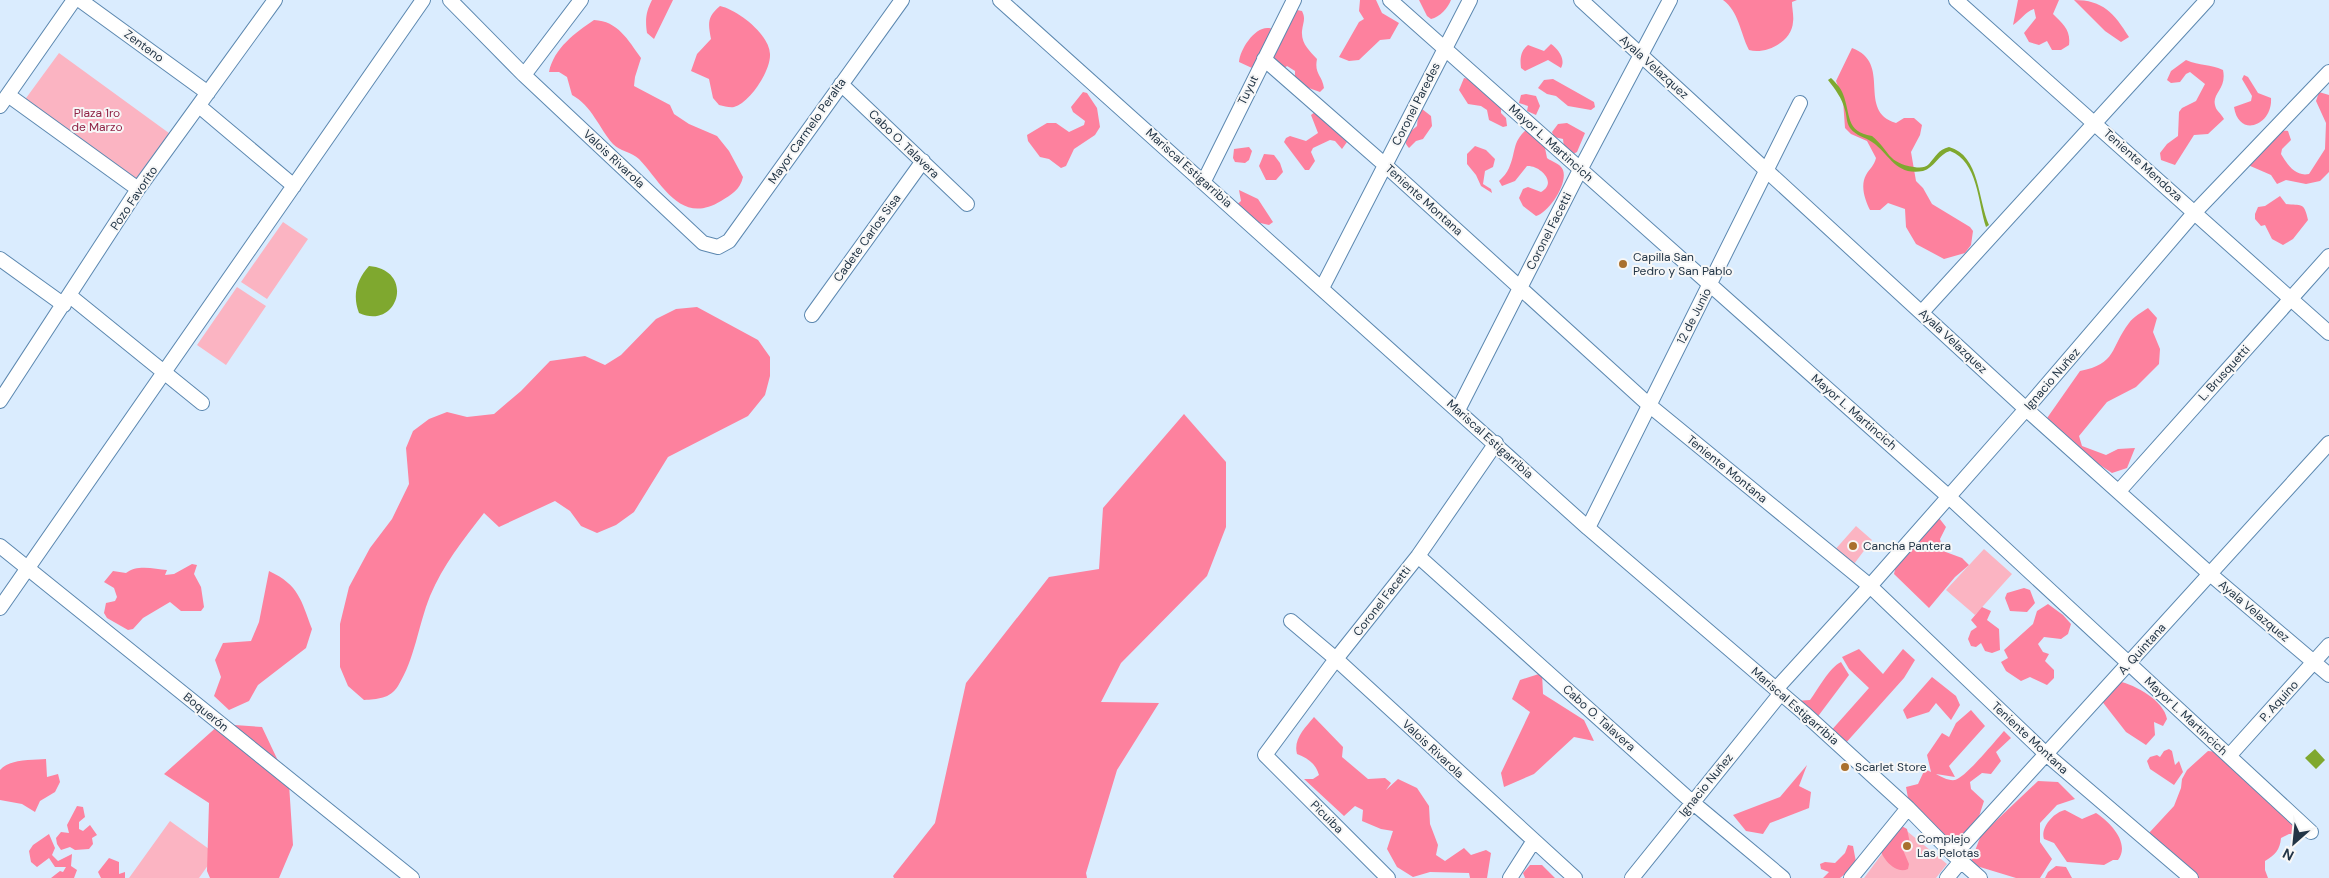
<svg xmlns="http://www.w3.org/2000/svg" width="2329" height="878" font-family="'DM Sans',sans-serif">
  <rect width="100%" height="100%" fill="#daecfe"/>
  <path fill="#fbb4c2" d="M59 53 173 136 134 188 21 105Z
    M283 222 308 239 267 299 241 282Z
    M237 287 266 306 226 365 197 345Z
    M1856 526 1872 540 1851 568 1833 552Z
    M1984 549 2012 574 1975 615 1946 590Z
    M170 821 216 854 199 878H129Z
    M1902 827 1947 864 1936 878H1864Z"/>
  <path fill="#fd819e" d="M652 0H673L654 39 647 33C645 19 646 12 652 0Z
    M1360 0H1376L1382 13 1399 23 1390 39 1380 40 1359 60 1349 61 1339 57 1359 22 1364 19 1359 11Z
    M1419 0H1451C1448 8 1440 17 1431 19L1427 16Z
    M1723 0H1797L1792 2C1792 9 1794 16 1793 22 1792 42 1765 55 1749 50 1740 32 1739 12 1723 0Z
    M2018 0H2059L2053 14C2063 24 2071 30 2069 45L2061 50H2052L2047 41 2039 45 2029 42 2024 33 2036 18 2034 9C2025 12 2021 20 2013 25Z
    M2074 0C2103 0 2114 13 2129 37L2121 42 2105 31Z
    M720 6C738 10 769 34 770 54 771 70 750 103 734 107 730 108 724 106 719 105L713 98 709 79 691 71 697 54 711 39C708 23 707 17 720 6Z
    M1297 10 1302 11C1306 19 1303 22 1302 31 1301 44 1310 51 1317 59 1314 74 1322 75 1324 88L1320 92 1306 87 1295 80V71L1287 66 1283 69 1252 68 1239 62C1240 49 1255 26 1269 28 1274 28 1279 33 1283 36L1290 17Z
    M594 20C618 21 628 40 641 58L635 77 634 86 670 105 674 114 689 124 717 136 729 151 743 177C740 190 732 194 721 201 680 226 662 183 639 159 632 152 619 151 613 144 599 128 592 106 572 95L567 77 559 72H549C554 48 575 33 594 20Z
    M1551 44C1558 49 1566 59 1561 68L1548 60 1525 71 1521 68C1520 60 1520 51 1528 45L1544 51Z
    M1852 48C1893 63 1856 111 1896 123L1904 118H1914L1922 125 1920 135 1911 152 1916 181 1923 188 1932 204 1970 227 1973 231 1971 245 1965 253 1944 259 1916 244 1906 227 1905 209 1888 203 1880 210H1870C1865 200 1860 186 1866 175 1870 168 1874 166 1876 158L1867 141 1851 134 1845 128 1843 100 1836 81Z
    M2186 60C2200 66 2210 64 2223 70 2227 89 2212 93 2215 105 2216 111 2221 113 2224 119L2208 134 2194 135 2175 165 2161 160 2160 153 2167 144 2178 136 2179 112 2182 108 2196 101 2205 84 2190 72 2186 74 2180 82 2171 83 2167 80 2171 71Z
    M2244 75 2248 77 2258 93 2271 98C2273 125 2239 139 2234 107L2251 101 2252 96 2242 79Z
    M1464 78 1469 79 1489 98 1501 107V113L1506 118 1507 126 1503 127 1489 120 1487 110 1481 106 1468 104 1459 90Z
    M1553 79 1594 102 1595 107 1591 110 1568 106 1556 96 1547 94 1538 88 1544 80Z
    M1083 92 1087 93 1097 108 1100 127 1095 135 1074 149 1066 166 1061 168 1049 159 1040 157 1028 141 1027 135 1047 123H1056L1069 132 1084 125 1085 121 1073 112 1071 107Z
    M2319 92 2329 95V172L2320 181 2306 184 2286 180 2277 184 2271 175 2248 165C2257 153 2270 128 2288 131L2291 140 2282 149 2281 154C2287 164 2295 177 2309 174L2325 149 2326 123 2316 101Z
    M1526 94 1536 96 1540 106 1536 115 1527 111 1528 106 1519 103 1521 95Z
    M1422 109 1431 116 1432 126 1423 139 1416 141 1409 148C1400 139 1410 132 1417 126L1418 116Z
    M1315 112 1341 134 1347 142 1342 149 1335 141 1330 140 1313 148 1311 152 1315 161 1309 170H1305L1284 142 1286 138 1290 136 1306 141 1318 133 1311 115Z
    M1567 123 1585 133 1577 152 1569 156 1564 148 1563 139 1554 137 1552 132 1558 124Z
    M1526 130 1544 143 1547 158C1552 162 1560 163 1563 170 1568 184 1549 212 1536 216L1523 206 1519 198 1523 189 1528 187 1541 192C1558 183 1540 165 1527 166L1515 181 1502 186 1499 181C1503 177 1507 173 1509 168 1516 153 1512 142 1526 130Z
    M1475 146 1486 150 1495 159 1493 167 1485 171 1483 184 1491 189 1492 193 1481 186 1476 175 1467 164V154Z
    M1249 147 1252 151 1249 160 1245 163 1235 162 1233 158 1234 149Z
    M1264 154 1274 155 1280 163 1283 172 1276 180H1266L1259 166Z
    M1239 190 1258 199 1273 222 1269 225 1256 222 1234 207 1241 201Z
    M2280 196 2286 204C2301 206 2304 201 2308 220L2293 239 2283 245 2272 239 2265 225 2261 226 2255 219V214L2258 207 2265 206Z
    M697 307 758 340 770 357V376L765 395 748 416 668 457 634 512 616 525 597 533 581 526 570 511 555 501 499 527 484 513C463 540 443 565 430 596 418 626 415 659 398 686 390 699 377 699 364 700L348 686 340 667V624L349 587 370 548 392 519 409 484 406 448 413 431 429 419 447 412 467 417 494 414 521 391 550 361 585 356 605 365 621 355 656 319 676 309Z
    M2148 308 2157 318 2153 332 2160 349 2159 364 2136 387 2107 402 2079 436 2082 446 2106 455 2118 449 2135 448 2127 468 2112 473 2097 463 2068 452 2045 421 2080 371C2117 364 2110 348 2129 323 2133 317 2142 312 2148 308Z
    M1184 414 1226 462V527L1207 576 1121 663 1101 702 1159 703 1117 770 1086 873 1087 878H894L893 876 935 823 966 683 1049 577 1099 569 1103 508Z
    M1939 518 1946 527 1940 539 1943 551 1962 558 1969 565 1955 577 1929 608 1894 574 1897 560 1927 522Z
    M192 564 197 565 194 574 201 587 204 607 201 611H181L170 602 143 618 133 629 128 630 107 618 104 613 106 603 115 601 117 597 114 588 104 582 113 571 126 573C137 564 155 569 167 570L165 575 174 574Z
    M269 571C299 585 301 600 312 629L306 648 258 685 249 701 229 710 214 696 221 677 215 660 223 643 251 641 259 622Z
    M2024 588 2030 590 2035 603 2027 612 2010 611 2005 598 2007 593Z
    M2048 604 2063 615 2071 624 2068 634 2061 639 2044 637 2038 644 2043 652 2049 654 2045 661 2054 670V678L2047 685 2030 677 2021 681 2006 671 2001 662 2008 658 2004 650 2033 624 2037 611Z
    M1982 607 1991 611 1987 620 1999 629 2000 650 1992 653 1985 651 1981 643 1976 647 1971 646 1968 639 1971 631 1977 627 1971 620Z
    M1859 649 1883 674 1903 649 1915 660 1904 678 1844 745 1829 733 1869 688 1849 669 1842 657Z
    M1841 662 1849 675 1816 719 1795 701 1810 700C1819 688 1829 668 1841 662Z
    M1542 673 1543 694 1584 720 1594 741 1574 737 1534 774 1504 787 1501 773 1530 712 1512 699 1520 680Z
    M1932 677 1956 696 1960 705 1951 720 1936 703 1929 712 1907 719 1903 710Z
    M2118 681C2136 685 2164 701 2167 719L2163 726 2154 722 2155 735 2146 745 2126 732 2101 700Z
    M1971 710 1985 726 1949 766 1955 777 1936 774C1941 777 1949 781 1955 780 1965 778 1996 740 2004 731L2011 738 1996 752 2001 761 1991 774 1982 773 1970 782 1971 789 1984 801C1976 826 1975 834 1949 842L1908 798 1906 787 1918 784 1925 769 1931 772 1927 755 1942 733 1949 737 1956 723Z
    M1314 717 1343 747 1342 757 1368 779 1385 778 1391 783 1386 790 1398 779 1417 788 1429 806 1430 824 1438 845 1436 855 1445 861 1464 848 1471 855 1486 850 1491 853 1487 878H1470L1469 873 1430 872 1413 877 1397 867 1387 849 1393 831 1381 829 1362 821 1363 810 1355 806 1344 816 1304 779H1313L1319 775C1316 764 1308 758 1297 754 1293 739 1305 728 1314 717Z
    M220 724 262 727 289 784 293 845 279 878H210L207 871 209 803 164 774Z
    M2169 749 2172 751 2175 765 2179 761 2183 772 2174 785 2150 769 2147 761 2150 757 2157 755 2160 757 2164 751Z
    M2208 751 2218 752 2300 830 2298 834H2289L2281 838C2280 850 2275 855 2265 861V870L2268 878H2186L2149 833 2174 806 2181 788 2182 779 2187 770Z
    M46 759 47 777 58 774 60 782 55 792 40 801 35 812 22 804 0 800V770C9 759 33 760 46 759Z
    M1807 765 1799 786 1811 792 1809 808 1770 823 1763 834 1746 831 1733 815 1780 797Z
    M2038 781 2058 782 2075 799 2057 805 2040 823V842L2052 859 2040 878H2016L1970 864 1981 835Z
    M77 806 83 807 85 817 79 822V829L83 831 90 825 97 835 92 838 93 844 89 849 75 850 70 847 61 850 57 844 56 838 61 832 69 833 67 825Z
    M2065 810 2082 819 2096 813C2109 821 2131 843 2118 860H2113L2104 865 2067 862 2054 843 2044 839C2040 828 2054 812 2065 810Z
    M1898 824 1907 829 1910 843 1903 850 1909 864 1908 869C1895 875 1881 857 1879 846Z
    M49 834 55 848 52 855 58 861 72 854 71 866 77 870 74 878H51L60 871 63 872 66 867H55L49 858 37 867 31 862 29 851 33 845Z
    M1848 845 1853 846 1856 862 1854 871 1845 874 1840 878H1823L1829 872 1821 869 1820 864 1825 862 1835 863 1845 853Z
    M109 858 119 862V874L125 872V878H101L98 872Z
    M1530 865H1542L1555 878H1525L1523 873Z
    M2056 866 2066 867 2072 878H2045L2048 872Z"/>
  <path fill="#7fa82f" d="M1831 78C1835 82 1841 88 1843 94 1851 114 1845 132 1872 136 1890 151 1887 163 1914 167 1920 168 1925 168 1929 164 1936 156 1938 150 1949 147 1980 155 1978 201 1989 225L1986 227C1978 203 1978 161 1950 151 1939 154 1934 168 1923 171 1895 176 1890 154 1872 142 1865 137 1856 136 1850 128 1846 122 1847 116 1845 110 1842 98 1835 89 1828 80Z
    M369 266C416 270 398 331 359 313 352 295 357 279 369 266Z
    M2315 749 2325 760 2316 769 2305 758Z"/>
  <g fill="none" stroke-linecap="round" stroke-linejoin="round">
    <defs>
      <path id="minor" d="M80 0 208 93
        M450 0 524 75 703 243 718 247 729 241 902 0
        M1000 0 1588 528 1804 713 1908 808 1954 855 1980 878
        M1390 0 1949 497 2311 832
        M1581 0 2026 409 2210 574 2329 675
        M1956 0 2329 333
        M1264 59 1385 165 1649 405 1870 586 2046 754 2191 878
        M524 75 581 0
        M841 84 967 204
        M8 95 138 189
        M0 106 74 0
        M199 106 294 186
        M1204 181 1294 0
        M0 259 64 305
        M1322 288 1470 0
        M70 296 202 403
        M1922 312 2207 0
        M812 315 923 161
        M0 401 138 189 275 0
        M1458 410 1580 170 1670 0
        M2119 491 2329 256
        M1588 528 1800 103
        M0 546 412 878
        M1418 556 1692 802 1783 878
        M0 608 423 0
        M1291 621 1336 659 1575 878
        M1776 689 1870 586 2026 409 2195 212 2329 72
        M2229 756 2329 645
        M1954 855 2329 443
        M1388 878 1265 755 1336 659 1418 556 1496 443
        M1510 878 1533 842
        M1632 878 1781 693
        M1851 878 1908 808
        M1947 878 1961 861"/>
    </defs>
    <use href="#minor" stroke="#5c88b0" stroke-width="16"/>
    <use href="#minor" stroke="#fff" stroke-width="14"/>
  </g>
  <g fill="#a9702e" stroke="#f7f7f7" stroke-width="2">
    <circle cx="1623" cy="264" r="5"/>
    <circle cx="1853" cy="546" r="5"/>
    <circle cx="1845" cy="767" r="5"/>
    <circle cx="1907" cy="846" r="5"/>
  </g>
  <g text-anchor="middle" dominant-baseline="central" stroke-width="4" stroke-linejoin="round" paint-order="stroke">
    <g font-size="12" fill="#223546" stroke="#f7f7f7">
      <text transform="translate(144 46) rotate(36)">Zenteno</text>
      <text transform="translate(1654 67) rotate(42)">Ayala Velazquez</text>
      <text transform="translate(1248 90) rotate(-64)">Tuyut</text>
      <text transform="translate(1416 104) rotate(-63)">Coronel Paredes</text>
      <text transform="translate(807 131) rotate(-55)">Mayor Carmelo Peralta</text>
      <text transform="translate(1551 143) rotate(42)">Mayor L. Martincich</text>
      <text transform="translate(904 144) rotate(44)">Cabo O. Talavera</text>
      <text transform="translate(614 159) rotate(43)">Valois Rivarola</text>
      <text transform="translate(2143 165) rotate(42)">Teniente Mendoza</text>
      <text transform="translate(1189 168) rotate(42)">Mariscal Estigarribia</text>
      <text transform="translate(134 198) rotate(-56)">Pozo Favorito</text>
      <text transform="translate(1424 200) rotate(42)">Teniente Montana</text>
      <text transform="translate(1549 231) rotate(-63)">Coronel Facetti</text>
      <text transform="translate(867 238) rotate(-54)">Cadete Carlos Sisa</text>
      <text transform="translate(1694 316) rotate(-63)">12 de Junio</text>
      <text transform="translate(1953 341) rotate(43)">Ayala Velazquez</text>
      <text transform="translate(2224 373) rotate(-48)">L. Brusquetti</text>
      <text transform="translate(2052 379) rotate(-49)">Ignacio Nuñez</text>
      <text transform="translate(1854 412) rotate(41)">Mayor L. Martincich</text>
      <text transform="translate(1490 439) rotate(42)">Mariscal Estigarribia</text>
      <text transform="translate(1727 469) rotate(39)">Teniente Montana</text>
      <text transform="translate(1382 601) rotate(-52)">Coronel Facetti</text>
      <text transform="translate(2254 611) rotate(40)">Ayala Velazquez</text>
      <text transform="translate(2142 649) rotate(-48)">A. Quintana</text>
      <text transform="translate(2279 701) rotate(-48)">P. Aquino</text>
      <text transform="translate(1795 706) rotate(41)">Mariscal Estigarribia</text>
      <text transform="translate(206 712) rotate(39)">Boquerón</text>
      <text transform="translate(2186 716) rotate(43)">Mayor L. Martincich</text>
      <text transform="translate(1599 718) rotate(42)">Cabo O. Talavera</text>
      <text transform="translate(2030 738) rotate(43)">Teniente Montana</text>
      <text transform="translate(1433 749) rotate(43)">Valois Rivarola</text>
      <text transform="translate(1706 785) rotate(-51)">Ignacio Nuñez</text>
      <text transform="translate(1327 817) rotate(45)">Picuiba</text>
    </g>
    <g font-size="12" fill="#8f2245" stroke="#f7f7f7">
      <text x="97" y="113">Plaza 1ro<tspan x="97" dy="14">de Marzo</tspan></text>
    </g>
    <g font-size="12" fill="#223546" stroke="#f7f7f7" text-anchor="start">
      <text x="1633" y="257">Capilla San<tspan x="1633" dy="14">Pedro y San Pablo</tspan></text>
      <text x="1863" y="546">Cancha Pantera</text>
      <text x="1855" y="767">Scarlet Store</text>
      <text x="1917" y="839">Complejo<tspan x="1917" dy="14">Las Pelotas</tspan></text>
    </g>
  </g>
  <g transform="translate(2294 843) rotate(207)" stroke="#f7f7f7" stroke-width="4" paint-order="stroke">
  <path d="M0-4L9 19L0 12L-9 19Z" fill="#223546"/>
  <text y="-8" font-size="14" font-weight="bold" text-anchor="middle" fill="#223546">N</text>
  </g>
</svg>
